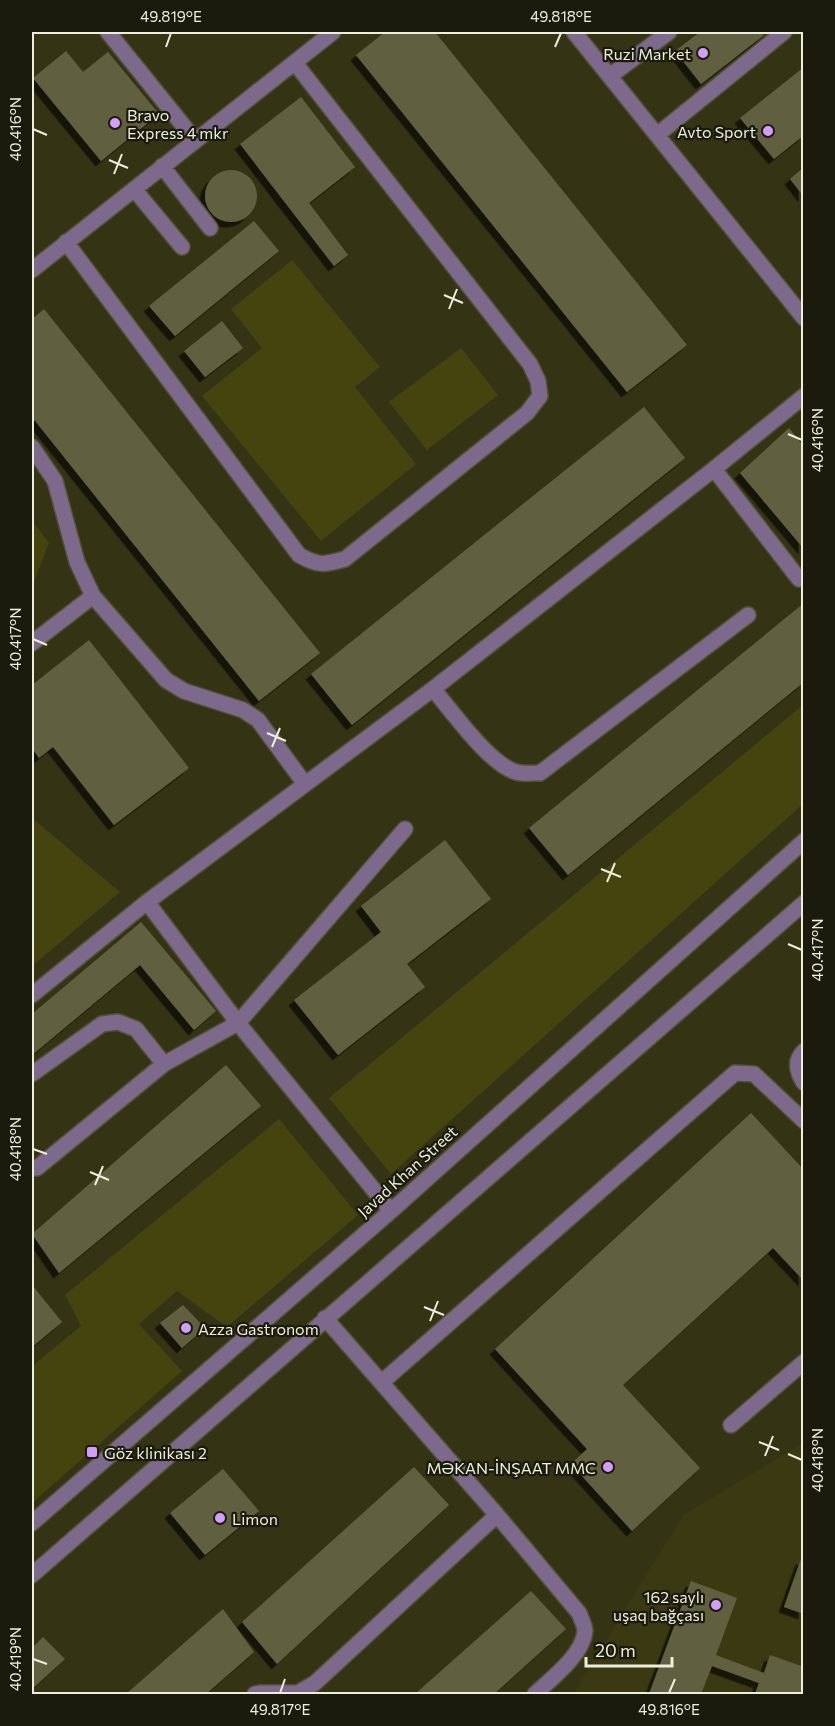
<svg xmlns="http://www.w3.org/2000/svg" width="835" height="1726" font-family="Commissioner,sans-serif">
  <defs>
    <filter id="shadow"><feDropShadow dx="-5.5" dy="5.5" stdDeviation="0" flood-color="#0009"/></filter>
  </defs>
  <rect width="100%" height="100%" fill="#343314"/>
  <path fill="#3a3911" d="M803 1443V1694H573L683 1515Z"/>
  <path fill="#45440e" d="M292 260 380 367 355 387 416 464 321 541 202 396 262 348 231 309Z
    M461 348 498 395 427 450 389 402Z
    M32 520 49 543 32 587Z
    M803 705V804L391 1174 329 1098Z
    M32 818 120 892 32 966Z
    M279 1119 358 1215 227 1327 177 1291 139 1324 182 1371 32 1503V1366L81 1326 65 1295Z"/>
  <path fill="#616141" filter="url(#shadow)" d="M385 32H435L687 345 627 392 356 55Z
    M700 32H761L764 35 701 84 675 51Z
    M66 51 83 72 108 52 159 114 101 161 33 78Z
    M804 67V135L774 159 740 118Z
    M301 97 355 167 309 203 348 255 334 266 240 144Z
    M804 167V197L790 179Z
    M205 196a26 26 0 1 1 52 0a26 26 0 1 1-52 0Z
    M254 221 279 251 175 336 149 306Z
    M44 309 320 653 259 701 32 417V319Z
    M222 321 243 348 205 377 184 351Z
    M644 407 685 458 352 725 311 674Z
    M789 428 804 447V549L740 473Z
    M804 603V682L568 875 529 828Z
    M89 640 189 768 114 825 53 747 39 758 32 748V685Z
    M445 840 491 899 407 964 425 987 338 1055 294 1000 381 932 361 906Z
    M141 922 216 1011 194 1030 140 965 32 1055V1014Z
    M226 1065 261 1106 59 1273 32 1234Z
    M751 1113 804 1170V1281L773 1248 623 1385 700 1468 632 1531 571 1464 587 1449 495 1349Z
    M32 1285 62 1322 32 1347Z
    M183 1305 205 1328 182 1348 160 1323Z
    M414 1467 449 1505 277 1664 242 1622Z
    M223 1469 259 1511 205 1555 170 1513Z
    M801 1559 804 1560V1614L784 1607Z
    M691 1581 737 1598 716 1655 764 1673 770 1655 804 1667V1694H755L759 1683 712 1666 701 1694H649Z
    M531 1591 566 1629 494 1694H415Z
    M223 1609 254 1652 206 1694H126Z
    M43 1637 65 1659 32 1689V1648Z"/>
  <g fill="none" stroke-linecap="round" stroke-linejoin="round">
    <defs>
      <path id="minor" d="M108 32 195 140
        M574 32 804 318
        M610 76 669 32
        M657 135 784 32
        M162 166 210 228
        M134 189 182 247
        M66 242 299 555C318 566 324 565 345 559L527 413 540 396 538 381 530 364 295 63
        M32 270 333 32
        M32 447 55 481 77 562 93 596 166 680 184 691 243 710 258 720 305 784
        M714 469 799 579
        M32 643 93 596
        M433 689C452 711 489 764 516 772 523 774 532 773 540 773L748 615
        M147 902 238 1023 405 829
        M32 995 147 902 433 689 714 469 804 396
        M804 1051C794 1061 797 1072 804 1083
        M32 1074 102 1024 118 1022 136 1029 164 1064
        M32 1168H37L164 1064 238 1023 391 1211
        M382 1382 735 1073 754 1074 804 1121
        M731 1425 804 1362
        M497 1515 579 1613C581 1618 585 1626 585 1631 583 1655 551 1679 535 1694
        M32 1523 391 1211 804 841
        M32 1575 804 903
        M255 1694 260 1693H298L315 1683 497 1515 325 1318"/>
    </defs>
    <use href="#minor" stroke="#525134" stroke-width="18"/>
    <use href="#minor" stroke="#7c698b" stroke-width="15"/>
  </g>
  <path fill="none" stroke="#edeedc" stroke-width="2" d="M166 47 171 33M555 47 561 33M33 129 47 135M109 160 128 168M114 174 122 154M444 295 463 303M449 309 457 289M788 434 802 440M33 639 47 645M267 733 286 741M272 747 280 728M601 869 621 877M607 882 615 863M788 944 802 950M33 1149 47 1154M90 1172 109 1180M95 1185 103 1166M424 1307 444 1315M430 1321 438 1301M759 1442 779 1450M788 1454 802 1460M765 1456 773 1436M33 1659 47 1664M280 1693 285 1679M669 1693 675 1679"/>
  <g fill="#d39cfd" stroke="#1a1a0d" stroke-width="2">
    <circle cx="703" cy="53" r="6"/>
    <circle cx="115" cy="123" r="6"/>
    <circle cx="768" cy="131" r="6"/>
    <circle cx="186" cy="1328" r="6"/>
    <rect x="86" y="1446" width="12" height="12" rx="3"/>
    <circle cx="608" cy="1467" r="6"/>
    <circle cx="220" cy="1518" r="6"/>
    <circle cx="716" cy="1605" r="6"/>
  </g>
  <g text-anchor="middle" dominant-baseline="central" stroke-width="4.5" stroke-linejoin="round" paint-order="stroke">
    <g font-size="16" fill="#edeedc" stroke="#1a1a0d" text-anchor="end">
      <text x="691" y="53">Ruzi Market</text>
      <text x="127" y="114" text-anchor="start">Bravo<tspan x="127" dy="18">Express 4 mkr</tspan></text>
      <text x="756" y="131">Avto Sport</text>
      <text x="198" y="1328" text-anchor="start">Azza Gastronom</text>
      <text x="104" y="1452" text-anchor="start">Göz klinikası 2</text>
      <text x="596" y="1467">MƏKAN-İNŞAAT MMC</text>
      <text x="232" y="1518" text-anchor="start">Limon</text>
      <text x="704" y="1596">162 saylı<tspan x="704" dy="18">uşaq bağçası</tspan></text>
    </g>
    <g font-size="16" fill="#edeedc" stroke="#1a1a0d">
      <text transform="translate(407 1171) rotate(-42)">Javad Khan Street</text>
    </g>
  </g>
  <rect width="835" height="1726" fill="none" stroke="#1a1a0d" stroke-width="66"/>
  <path d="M586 1657v9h86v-9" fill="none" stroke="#edeedc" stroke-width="3"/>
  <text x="595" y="1657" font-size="18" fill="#edeedc" stroke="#1a1a0d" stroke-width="4.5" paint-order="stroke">20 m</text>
  <rect x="33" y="33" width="769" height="1660" fill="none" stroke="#edeedc" stroke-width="2"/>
  <g font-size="15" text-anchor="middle" fill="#edeedc">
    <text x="171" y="22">49.819°E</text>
    <text x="561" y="22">49.818°E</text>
    <text transform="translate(16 129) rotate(-90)" y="5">40.416°N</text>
    <text transform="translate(818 440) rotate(-90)" y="5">40.416°N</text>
    <text transform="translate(16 639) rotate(-90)" y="5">40.417°N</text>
    <text transform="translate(818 950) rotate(-90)" y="5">40.417°N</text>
    <text transform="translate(16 1149) rotate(-90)" y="5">40.418°N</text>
    <text transform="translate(818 1460) rotate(-90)" y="5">40.418°N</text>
    <text transform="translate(16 1659) rotate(-90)" y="5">40.419°N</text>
    <text x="280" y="1715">49.817°E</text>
    <text x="669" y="1715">49.816°E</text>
  </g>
</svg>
